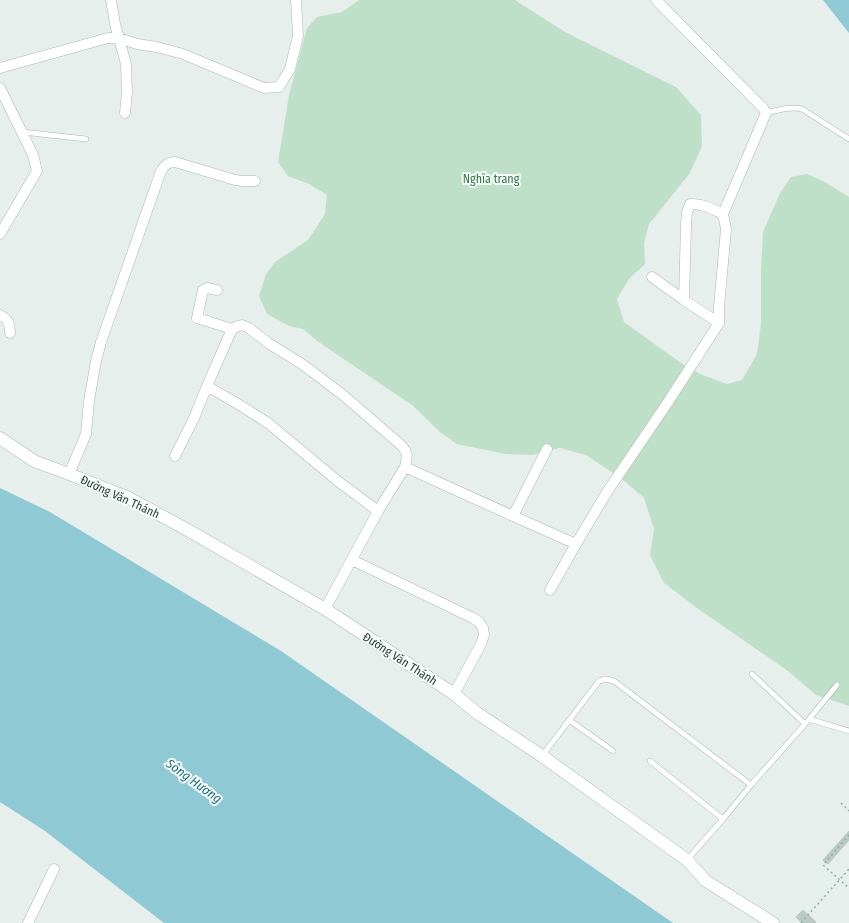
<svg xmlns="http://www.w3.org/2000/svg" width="849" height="923" font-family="'Fira Sans Condensed',sans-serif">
  <rect width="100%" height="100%" fill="#e6efeb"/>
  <path fill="#bfe0c8" d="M359 0H515L565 32 676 87 701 115 702 146 690 173 649 224 644 243 645 264 629 279 617 299 624 322 681 363 700 374 727 384 742 380 757 354 761 323V270L763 232 780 193 791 177 807 174 825 182 849 197V706L816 695 788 671 697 608 664 583 650 555 654 529 644 498 622 479 586 455 560 448 533 455 506 454 457 444 440 432 412 405 317 341 303 329 289 326 267 314 259 296 266 274 275 262 308 240 325 214 327 195 309 184 288 176 278 162 289 95 307 28 317 17 342 12Z"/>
  <path fill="#8ec9d4" d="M823 0H849V33Z
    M0 488 50 512 281 651 673 923H164L45 831 0 802Z"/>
  <path fill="#bbcac4" stroke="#b8c9c2" d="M849 831V840L828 864 823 860Z
    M803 910 816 922 815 923H802L796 917Z"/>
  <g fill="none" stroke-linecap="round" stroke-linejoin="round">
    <defs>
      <path id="service" d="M766 113C778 110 790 106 802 109L849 139
        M22 132 86 139
        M752 674 805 724
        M809 719 849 731
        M569 720 613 751
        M542 756 599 681 606 679 614 681 751 785
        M650 761 723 819
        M687 860 723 819 751 785 805 724 837 685"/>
      <path id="minor" d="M111 0 115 24 126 64 127 92 125 113
        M0 68 108 38H119L137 44 157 47 183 54 264 88 279 87 290 69 298 36 296 0
        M0 88 33 155 37 171 0 234
        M652 277 684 300 719 323
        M217 290 207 288 203 290 197 318 232 329 207 386 238 404 268 423 339 482 378 511
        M684 300 686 225 687 212 690 204C702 203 712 209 723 214
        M0 315C8 319 10 324 10 333
        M232 329 238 326 242 325 249 328 268 343 302 364 314 373 343 395 401 445C409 454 407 456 405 467
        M175 456 194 418 207 386
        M69 474 86 434 89 401 96 361 101 342 161 171C165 165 168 162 175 162L235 180 243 181H255
        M513 516 547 449
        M352 560 473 618 479 622 483 628 484 635 481 644 454 694
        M550 590 576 544
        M325 609 378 511 405 467 513 516 576 544 607 492 668 402 719 323V307L726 229 723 214 766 113 763 108 656 0
        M28 923 54 869"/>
      <path id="secondary" d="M0 438 34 461 69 474 127 497 186 529 325 609 454 694 477 713 542 756 687 860 706 881 773 923"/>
    </defs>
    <use href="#service" stroke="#a8b8b2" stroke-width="6"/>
    <use href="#minor" stroke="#a8b8b2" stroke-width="11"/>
    <use href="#secondary" stroke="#a4bbb3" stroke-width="13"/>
    <path stroke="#86b3a5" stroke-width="1.5" stroke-dasharray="2 3" stroke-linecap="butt" d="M841 803 849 811
      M849 835 823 865 849 888
      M801 923 849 869"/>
    <use href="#service" stroke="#fff" stroke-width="5"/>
    <use href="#minor" stroke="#fff" stroke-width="10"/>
    <use href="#secondary" stroke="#fff" stroke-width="12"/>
  </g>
  <g text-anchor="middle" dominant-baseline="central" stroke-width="4" stroke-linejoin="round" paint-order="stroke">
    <g font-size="12" fill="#2d7a4b" stroke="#f7fbf9">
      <text x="491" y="179">Nghĩa trang</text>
    </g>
    <g font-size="12" fill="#24423a" stroke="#f7fbf9">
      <text transform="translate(120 497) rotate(25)">Đường Văn Thánh</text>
      <text transform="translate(400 659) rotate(33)">Đường Văn Thánh</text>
    </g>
    <g font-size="13" font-style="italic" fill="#1c6f80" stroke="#f7fbf9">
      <text transform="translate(194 781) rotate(36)">Sông Hương</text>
    </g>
  </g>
</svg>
